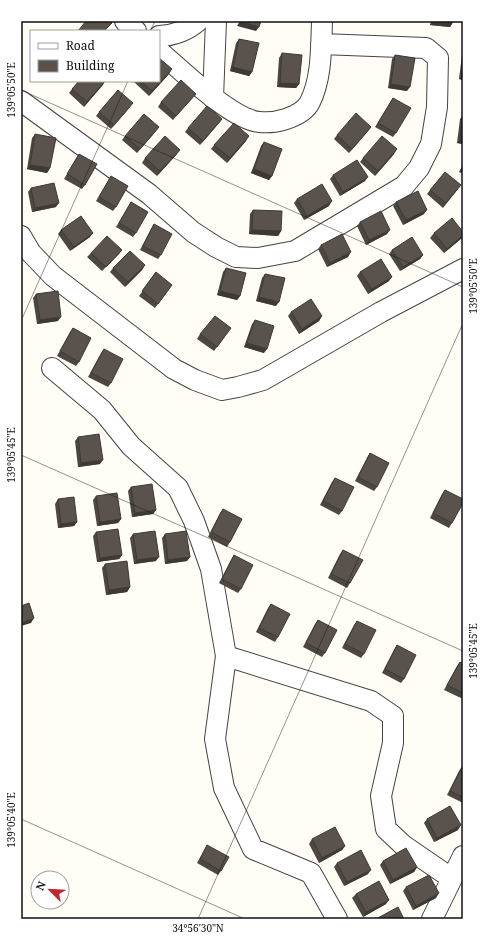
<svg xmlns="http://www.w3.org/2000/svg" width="484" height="940" font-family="'Noto Serif',serif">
  <rect width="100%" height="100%" fill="#fffdf5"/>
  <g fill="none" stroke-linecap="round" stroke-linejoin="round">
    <defs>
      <path id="street" d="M125 21 136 31
        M159 36C173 36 188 30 198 21
        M159 51C181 70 231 119 259 122 269 123 277 122 286 119 295 116 306 110 310 102 322 78 321 47 322 21
        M213 98 216 21
        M21 101 149 194 193 232 216 247 236 257 258 258 295 251 404 186 419 168 431 144 437 107 438 58 426 48 321 44
        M21 236 31 253 53 276 174 369 195 380 222 390 238 387 263 380 381 312 463 269
        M52 368 102 410 131 446 178 488 194 521 211 569 226 656 215 739 224 788 253 849 311 873 337 919
        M226 656 371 701 393 716V743L381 796 386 829 403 845 451 878
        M432 919 463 856"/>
    </defs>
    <use href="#street" stroke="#444" stroke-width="22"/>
    <use href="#street" stroke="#fff" stroke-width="20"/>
  </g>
  <path fill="#4d4742" d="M431 21H453V22L450 27 430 25Z
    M239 39 252 72 249 76 230 71 236 43Z
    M282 53 299 84 296 88 277 87 279 58Z
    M463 53V80L459 79 462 55Z
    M395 55 407 91 388 88 392 59Z
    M169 74 149 96 134 82 135 81H159Z
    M105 81 84 107 69 93 72 89Z
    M192 98 173 120 158 107 161 102Z
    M393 98 396 133 393 137 375 127Z
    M463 99V113H462Z
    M130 107 111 129 96 116 99 112Z
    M463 115V144L457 143 460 119Z
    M222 119 219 123 200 145 185 132 188 128Z
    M371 127 368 131 349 153 334 139 337 135Z
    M156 131 137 153 122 140 125 136Z
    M35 134 50 168 47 173 27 169 32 138Z
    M246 141 227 163 211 149 214 145Z
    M264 142 272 176 269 180 251 173 261 146Z
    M79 154 85 185 82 189 64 179Z
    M177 154 157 176 142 163 145 158Z
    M394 154 375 176 360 162 363 158Z
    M463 164V174L459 172Z
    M333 175 365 181 340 196 330 179Z
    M111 176 116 207 113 211 96 201Z
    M31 188 56 207 32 212 28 192Z
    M458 189 443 208 427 194 430 190Z
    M297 199 329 206 304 220 294 203Z
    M131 202 136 233 133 237 116 227Z
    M396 202 424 214 403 225 393 206Z
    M253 210 281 231 278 236 249 234 250 214Z
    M360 222 387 234 366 245 357 226Z
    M154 224 161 255 158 259 140 250 151 229Z
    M61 230 90 237 70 251 58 234Z
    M463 232V236L462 238 444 253 430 238 434 233Z
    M321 245 348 257 327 267 318 249Z
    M122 250 119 254 102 271 87 257 91 253Z
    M392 250 423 255 420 259 400 271 389 254Z
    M145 265 142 270 125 287 110 272 113 268Z
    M226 268 240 296 237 300 217 295 223 272Z
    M156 272 169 289 155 308 139 296Z
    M360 272 389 281 368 294 357 276Z
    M265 274 276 306 256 301 262 278Z
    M36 294 58 321 37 324 33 298Z
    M291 312 322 316 319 321 299 334 288 316Z
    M255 320 264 353 244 347 252 324Z
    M73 328 79 362 76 366 57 356 70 332Z
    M231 328 214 351 197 339 200 334Z
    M104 349 111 383 108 387 88 377 101 353Z
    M78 437 100 464 78 467 75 441Z
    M370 453 377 487 374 491 355 481 367 458Z
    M335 478 342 511 339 515 320 505 332 482Z
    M131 487 156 510 153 514 132 517 128 491Z
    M445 490 452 523 449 528 430 518 442 494Z
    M96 496 121 519 118 523 97 526 93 500Z
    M58 499 77 522 74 526 58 528 55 504Z
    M223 509 230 542 227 547 208 537 220 513Z
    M96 532 122 555 119 559 97 562 93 536Z
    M133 534 156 561 134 564 130 538Z
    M165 534 190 557 187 561 165 564 162 538Z
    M343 550 350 583 347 588 328 578 340 554Z
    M234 555 241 589 238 593 219 583 231 560Z
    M105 564 130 587 127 592 106 595 102 568Z
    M271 604 278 637 275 642 256 632 268 608Z
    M318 620 325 653 322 657 303 647 315 624Z
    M357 621 364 654 361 658 342 648 354 625Z
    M397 645 404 679 401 683 382 673 394 650Z
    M460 662 463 664V699L444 690 457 666Z
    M462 767 463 768V803L447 795 459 771Z
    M427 819 458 830 434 842 424 823Z
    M312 839 345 846 342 850 319 863 309 844Z
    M207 845 221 871 218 875 197 863Z
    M383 861 417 867 414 872 390 884 380 865Z
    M337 863 368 874 344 886 334 867Z
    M406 887 436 898 413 910 403 891Z
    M356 894 386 904 363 917 352 898Z"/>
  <path fill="#3f3936" d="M240 21 259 27 256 31 237 26Z
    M433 21 453 22 450 27 430 25Z
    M233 67 252 72 249 76 230 71Z
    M172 69 169 74 149 96 152 91Z
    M462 75H463V80L459 79Z
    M105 81 103 85 84 107 87 102Z
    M280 83 299 84 296 88 277 87Z
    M391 84 410 87 407 91 388 88Z
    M133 103 130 107 111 129 114 125Z
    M222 119 219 123 200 145 203 141Z
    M159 127 156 131 137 153 140 149Z
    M371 127 368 131 349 153 352 149Z
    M249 136 246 141 227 163 230 158Z
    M460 139H463V144L457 143Z
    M397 149 394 154 375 176 378 171Z
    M180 150 177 154 157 176 160 171Z
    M30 165 50 168 47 173 27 169Z
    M254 169 272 176 269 180 251 173Z
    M368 177 365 181 340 196 343 192Z
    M332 201 329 206 304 220 307 216Z
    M59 203 56 207 32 212 35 208Z
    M427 210 424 214 403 225 406 220Z
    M252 230 281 231 278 236 249 234Z
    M390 230 387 234 366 245 369 240Z
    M93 233 90 237 70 251 74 247Z
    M463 235 462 238 444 253 447 249Z
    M351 252 348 257 327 267 330 263Z
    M423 255 420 259 400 271 403 267Z
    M145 265 142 270 125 287 128 282Z
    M392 277 389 281 368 294 372 289Z
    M220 291 240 296 237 300 217 295Z
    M259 297 279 302 276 306 256 301Z
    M322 316 319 321 299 334 302 329Z
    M61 317 58 321 37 324 40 320Z
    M247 343 267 349 264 353 244 347Z
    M103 460 100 464 78 467 81 463Z
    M156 510 153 514 132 517 135 513Z
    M121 519 118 523 97 526 100 522Z
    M77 522 74 526 58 528 61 524Z
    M122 555 119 559 97 562 100 558Z
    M159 557 156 561 134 564 137 560Z
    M190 557 187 561 165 564 168 560Z
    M130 587 127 592 106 595 109 590Z
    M34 618 31 623 21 626V623Z
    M461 825 458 830 434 842 437 838Z
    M345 846 342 850 319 863 322 858Z
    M417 867 414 872 390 884 393 880Z
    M371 870 368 874 344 886 347 882Z
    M439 893 436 898 413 910 416 906Z
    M389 900 386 904 363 917 366 912Z"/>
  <path fill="#5a524d" stroke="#3f3936" d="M86 21H110L112 23 104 31H78Z
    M240 21H261L259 27Z
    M434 21H453V22Z
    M239 39 259 43 252 72 233 67Z
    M282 53 302 55 299 84 280 83Z
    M395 55 415 58 410 87 391 84Z
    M159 58 172 69 152 91 141 81H159Z
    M463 65V75H462Z
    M181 80 196 94 176 116 161 102Z
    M79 81H105L87 102 72 89Z
    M118 90 133 103 114 125 99 112Z
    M393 98 411 108 396 133 378 123Z
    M207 106 222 119 203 141 188 128Z
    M356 113 371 127 352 149 337 135Z
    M144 114 159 127 140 149 125 136Z
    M463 115V139H460Z
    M234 123 249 136 230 158 214 145Z
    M35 134 56 138 50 168 30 165Z
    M165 136 180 150 160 171 145 158Z
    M382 136 397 149 378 171 363 158Z
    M264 142 282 149 272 176 254 169Z
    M79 154 97 164 85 185 67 174Z
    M357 160 368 177 343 192 333 175Z
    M445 172 461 185 446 203 430 190Z
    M111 176 128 186 116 207 99 197Z
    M54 183 59 203 35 208 31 188Z
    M322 184 332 201 307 216 297 199Z
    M418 191 427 210 406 220 396 202Z
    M131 202 148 212 136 233 119 223Z
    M253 210 282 211 281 231 252 230Z
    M381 211 390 230 369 240 360 222Z
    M81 216 93 233 74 247 61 230Z
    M452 218 463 232V235L447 249 434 233Z
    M154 224 172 234 161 255 143 246Z
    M342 234 351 252 330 263 321 245Z
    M107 236 122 250 106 267 91 253Z
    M412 237 423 255 403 267 392 250Z
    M130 251 145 265 128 282 113 268Z
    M381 259 392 277 372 289 360 272Z
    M226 268 246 273 240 296 220 291Z
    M156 272 172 285 158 304 142 291Z
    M265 274 285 278 279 302 259 297Z
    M58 291 61 317 40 320 36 294Z
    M311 299 322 316 302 329 291 312Z
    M215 316 231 328 217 347 200 334Z
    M255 320 274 326 267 349 247 343Z
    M73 328 91 338 79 362 60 351Z
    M104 349 123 359 111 383 91 373Z
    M99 434 103 460 81 463 78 437Z
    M370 453 389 463 377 487 358 477Z
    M335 478 354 487 342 511 323 501Z
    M152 484 156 510 135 513 131 487Z
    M445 490 463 499V503L452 523 433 513Z
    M117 493 121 519 100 522 96 496Z
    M74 497 77 522 61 524 58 499Z
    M223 509 242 519 230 542 211 532Z
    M118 529 122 555 100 558 96 532Z
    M155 531 159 557 137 560 133 534Z
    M186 531 190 557 168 560 165 534Z
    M343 550 363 560 350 583 331 574Z
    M234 555 253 565 241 589 222 579Z
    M127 561 130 587 109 590 105 564Z
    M29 603 34 618 21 623V606Z
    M271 604 290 614 278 637 259 628Z
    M318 620 337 630 325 653 306 643Z
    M357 621 376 630 364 654 345 644Z
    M397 645 416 655 404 679 385 669Z
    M460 662 463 664V693L447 685Z
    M462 767 463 768V797L450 791Z
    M450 806 461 825 437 838 427 819Z
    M335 827 345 846 322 858 312 839Z
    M207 845 229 857 221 871 200 859Z
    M406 848 417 867 393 880 383 861Z
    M361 850 371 870 347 882 337 863Z
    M429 875 439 893 416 906 406 887Z
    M379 881 389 900 366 912 356 894Z
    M398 907 404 919H376Z"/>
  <path fill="none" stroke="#111" stroke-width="1" stroke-opacity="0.45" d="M150 31 155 21M21 90 463 287M21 321 128 81M21 455 463 651M21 819 245 919M198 919 463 323"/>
  <rect width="484" height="940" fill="none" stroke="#ffffff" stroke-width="44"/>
  <rect x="30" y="30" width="130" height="52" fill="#ffffff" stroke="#a0a0a0"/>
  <rect x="38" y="43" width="20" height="6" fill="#ffffff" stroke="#a0a0a0"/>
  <text x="66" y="50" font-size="12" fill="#111111">Road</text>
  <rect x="38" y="60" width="20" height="12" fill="#5a524d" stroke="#a0a0a0"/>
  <text x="66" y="70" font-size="12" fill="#111111">Building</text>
  <g transform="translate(50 890) rotate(294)"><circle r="19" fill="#ffffff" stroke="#a0a0a0"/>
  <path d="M0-3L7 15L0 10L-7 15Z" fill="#c4262e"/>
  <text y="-6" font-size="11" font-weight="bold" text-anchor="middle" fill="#111111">N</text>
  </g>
  <rect x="22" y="22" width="440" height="896" fill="none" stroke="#111" stroke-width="1.5"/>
  <g font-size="10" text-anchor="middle" fill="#111">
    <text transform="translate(11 90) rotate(-90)" y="4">139°05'50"E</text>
    <text transform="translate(473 286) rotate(-90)" y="4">139°05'50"E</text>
    <text transform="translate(11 455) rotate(-90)" y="4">139°05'45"E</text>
    <text transform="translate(473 651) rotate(-90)" y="4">139°05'45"E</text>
    <text transform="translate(11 820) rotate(-90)" y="4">139°05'40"E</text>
    <text x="198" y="932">34°56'30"N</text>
  </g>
</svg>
